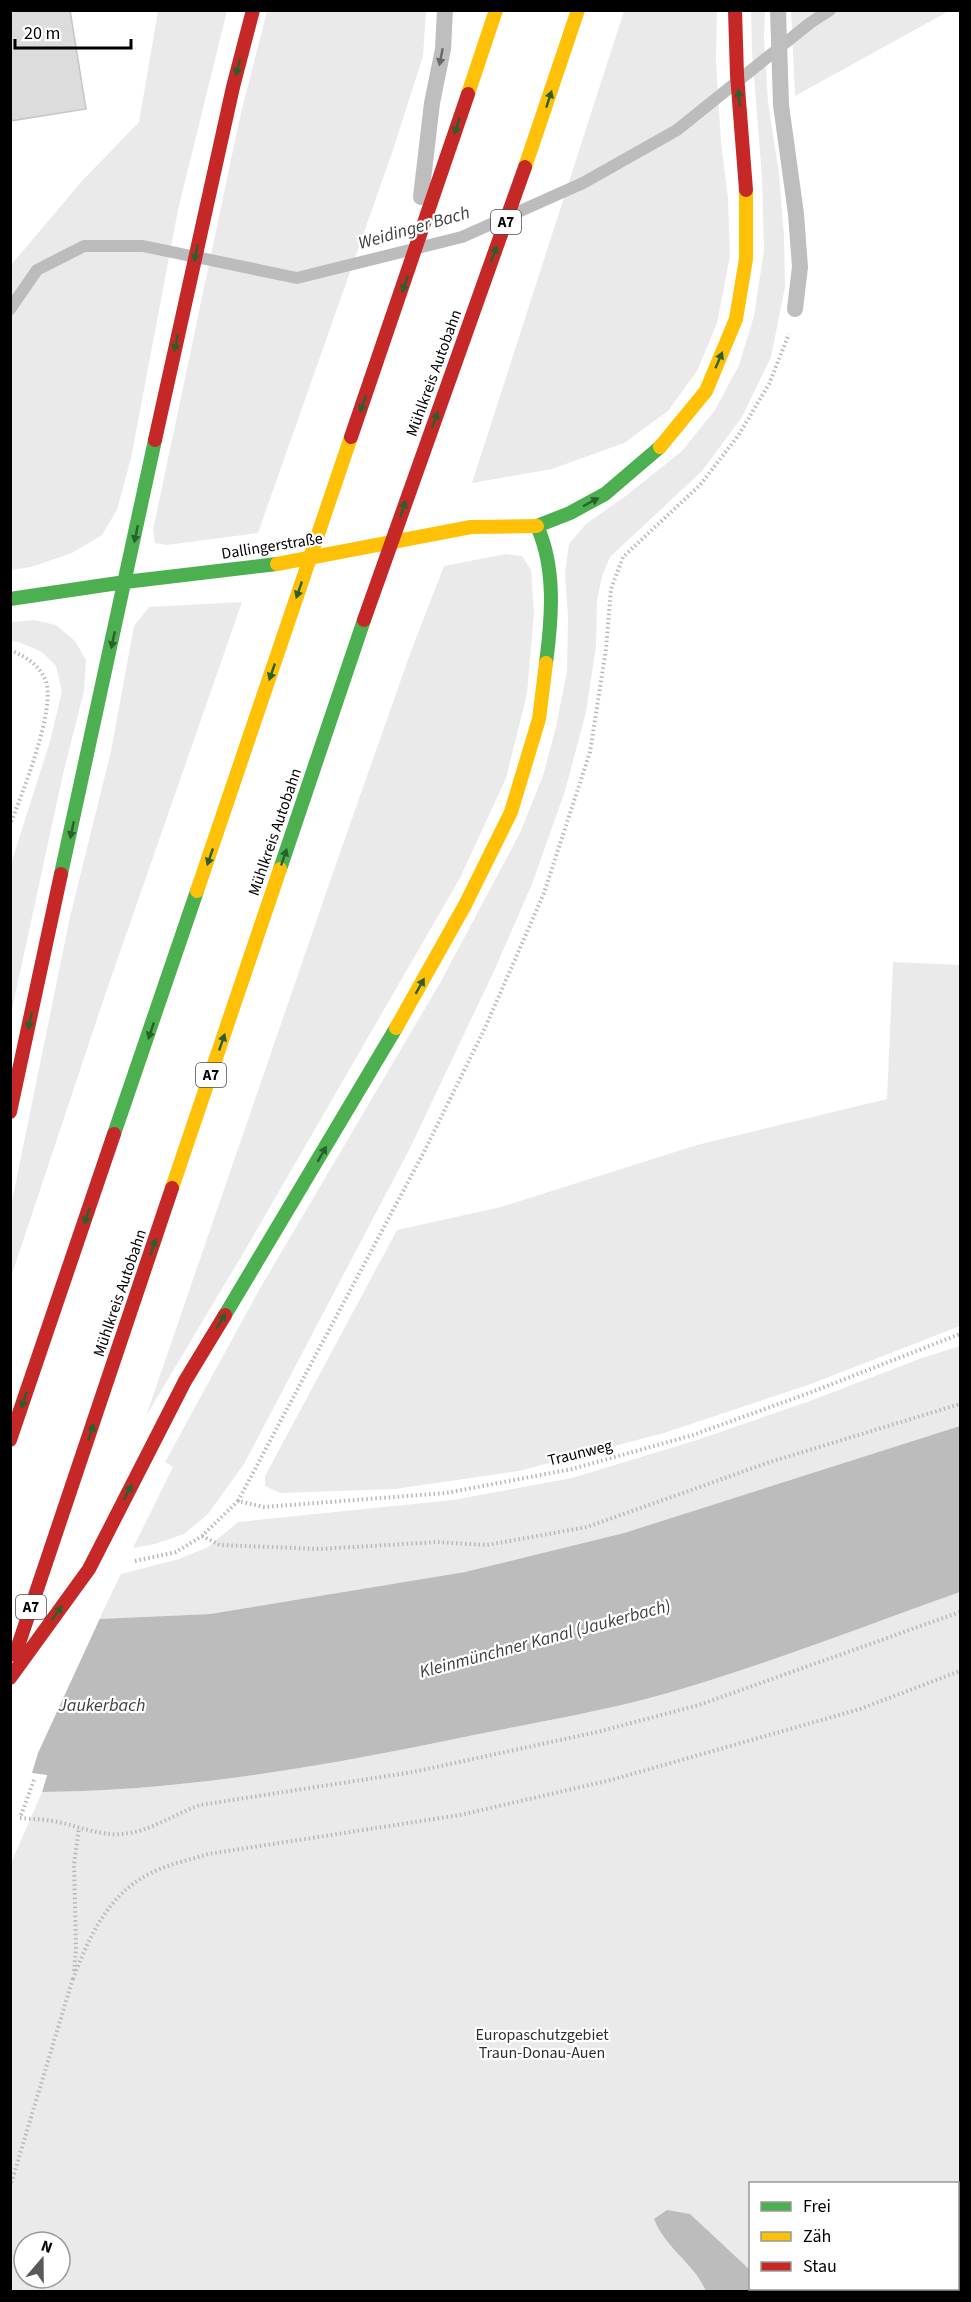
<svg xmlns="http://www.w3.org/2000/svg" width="971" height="2302" font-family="'Source Sans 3',sans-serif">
  <rect width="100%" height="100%" fill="#fff"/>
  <path fill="#eaeaea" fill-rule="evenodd" d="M158 11H227L178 210 131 458 117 510 102 535 72 553 31 567 11 570V265L82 181 139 122Z
    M267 11H426L423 56 393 150 258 533 167 545 155 543 153 530 240 117Z
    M624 11H717L716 61 721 142 728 198 730 256 717 323 697 371 668 411 624 443 552 469 472 483Z
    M751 11H765L764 38 768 102 779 173 784 236 785 287 771 357 742 417 702 471 610 557 602 576 597 600 596 646 586 712 565 791 532 884 494 971 410 1148 244 1464 208 1514 184 1534 155 1544 133 1548 173 1467 165 1462 259 1290 440 983 519 835 543 776 556 727 567 671 568 617 565 573 569 544 586 524 627 495 682 451 715 410 739 365 754 316 764 250 762 177 752 52Z
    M791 11V10L949 11 795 96Z
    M506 554 522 556 531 570 534 613 527 694 506 778 460 878 247 1247 146 1416 336 864 410 654 444 566Z
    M242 602 104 998 11 1277V1206L70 917 111 751 134 626 149 607Z
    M34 620 56 625 75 641 86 660 84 691 63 774 11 1014V864L51 738 62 691 56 666 42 652 19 642 11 641V622Z
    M893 962 960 965V1326L811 1384 664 1433 519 1471 395 1489 280 1493 265 1486V1476L397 1230 501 1207 697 1145 887 1099Z
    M960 1346V1426L624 1533 465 1572 210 1614 99 1619 121 1574 179 1559 208 1547 238 1522 453 1500 572 1478 697 1440 810 1401 922 1358Z
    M960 1592V2291L11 2292V1863L42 1792C189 1791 335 1764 479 1734 534 1723 591 1713 646 1699 753 1670 856 1629 960 1592ZM750 2184H958V2288H750ZM24 2242H60V2278H24Z"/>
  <path fill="#bcbcbc" d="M960 1426V1592C856 1629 753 1670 646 1699 591 1713 534 1723 479 1734 335 1764 189 1791 42 1792L47 1775 11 1776 99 1619 210 1614 465 1572 624 1533Z
    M667 2210 690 2214 750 2270V2288L773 2289 776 2291H706C693 2262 666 2249 654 2219Z"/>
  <path fill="#fff" d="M101 1616 38 1753 32 1773 47 1775 41 1795 39 1792 43 1778 10 1779V1617Z"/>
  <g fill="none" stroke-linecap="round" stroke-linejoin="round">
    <path stroke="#bcbcbc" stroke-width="12" d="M10 309 37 270 84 246H143L297 278 462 237 583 183 677 130 810 23 830 10"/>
  </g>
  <path fill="#dcdcdc" stroke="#c5c5c5" stroke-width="1.5" d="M10 10H70L86 109 10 121Z"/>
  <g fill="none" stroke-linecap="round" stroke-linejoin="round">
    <path stroke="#b8b8b8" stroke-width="4" stroke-dasharray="1.5 3" stroke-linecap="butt" d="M10 650C26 657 37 663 45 679 58 706 21 796 10 825
      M238 1501 425 1150 485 1028 544 893 590 752 606 649 611 589 623 557 700 485 738 436 769 384 789 334
      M202 1536 220 1545 320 1549 437 1542 487 1545 587 1527 770 1462 960 1404
      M135 1561 176 1552 202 1536 238 1501 264 1507 446 1493 572 1469 693 1435 809 1393 960 1334
      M34 1780 20 1818C31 1819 42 1819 53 1821 76 1825 98 1836 122 1834 150 1832 174 1814 200 1805L413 1772 597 1732 699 1705 960 1612
      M74 1971 76 1949 74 1864 79 1828
      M73 1979C89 1937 108 1894 151 1873 169 1864 189 1860 208 1854L460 1815 611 1780 860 1709 960 1671
      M10 2187 73 1978"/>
    <path stroke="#bebebe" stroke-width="16" d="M778 10 781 105 796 214 800 267 795 309
      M421 197 432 103 443 49 445 10"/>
    <path stroke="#4caf50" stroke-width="14" d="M10 599 125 582 277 564
      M546 663C552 618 556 568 537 526L570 513 605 494 660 447
      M280 869 364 620
      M61 874 155 440
      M114 1134 197 891
      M225 1315 396 1028"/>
    <path stroke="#ffc107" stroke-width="14" d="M468 94 496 10
      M525 167 578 10
      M660 447 706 391 736 319 746 259V190
      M277 564 471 527 537 526
      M197 891 351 437
      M396 1028 465 905 511 812 539 719 546 663
      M172 1188 280 869"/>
    <path stroke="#c62828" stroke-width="14" d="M735 10 737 75 746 190
      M351 437 468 94
      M155 440 233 87 253 10
      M364 620 525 167
      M10 1112 61 874
      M10 1440 114 1134
      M15 1655 172 1188
      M10 1678 89 1569 185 1381 225 1315"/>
  </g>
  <defs><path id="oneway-solid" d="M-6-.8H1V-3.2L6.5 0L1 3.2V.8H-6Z" transform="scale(1.5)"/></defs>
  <use fill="#686868" href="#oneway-solid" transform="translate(441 57) rotate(101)"/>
  <g fill="#2a602c">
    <use href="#oneway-solid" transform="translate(238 67) rotate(105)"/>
    <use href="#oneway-solid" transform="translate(739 98) rotate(-95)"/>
    <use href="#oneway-solid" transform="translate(549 99) rotate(-72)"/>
    <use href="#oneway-solid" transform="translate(457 126) rotate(108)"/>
    <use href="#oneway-solid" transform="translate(196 253) rotate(103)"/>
    <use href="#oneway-solid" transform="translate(494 254) rotate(-70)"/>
    <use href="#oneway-solid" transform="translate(405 284) rotate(109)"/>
    <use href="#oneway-solid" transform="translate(176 343) rotate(102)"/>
    <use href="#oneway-solid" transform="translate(719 360) rotate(-67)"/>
    <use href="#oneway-solid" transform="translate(363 404) rotate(109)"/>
    <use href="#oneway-solid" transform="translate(435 420) rotate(-70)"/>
    <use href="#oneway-solid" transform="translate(591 502) rotate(-28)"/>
    <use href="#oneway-solid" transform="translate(403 509) rotate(-71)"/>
    <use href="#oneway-solid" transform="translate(136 534) rotate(102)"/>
    <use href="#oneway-solid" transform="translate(299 590) rotate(109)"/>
    <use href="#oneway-solid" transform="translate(113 640) rotate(102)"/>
    <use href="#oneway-solid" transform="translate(272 672) rotate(109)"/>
    <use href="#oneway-solid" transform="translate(72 830) rotate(102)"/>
    <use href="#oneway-solid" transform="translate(210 857) rotate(109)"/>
    <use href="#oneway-solid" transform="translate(284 857) rotate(-71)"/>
    <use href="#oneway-solid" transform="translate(420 986) rotate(-61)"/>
    <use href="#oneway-solid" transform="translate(30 1021) rotate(102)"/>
    <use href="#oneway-solid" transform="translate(151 1031) rotate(109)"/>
    <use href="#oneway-solid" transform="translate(222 1042) rotate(-71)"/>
    <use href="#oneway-solid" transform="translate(322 1154) rotate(-60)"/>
    <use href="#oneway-solid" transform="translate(87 1216) rotate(109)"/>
    <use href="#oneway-solid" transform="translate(153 1247) rotate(-71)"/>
    <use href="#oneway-solid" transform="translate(221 1321) rotate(-59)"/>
    <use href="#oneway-solid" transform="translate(24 1400) rotate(109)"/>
    <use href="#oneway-solid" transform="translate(91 1432) rotate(-71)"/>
    <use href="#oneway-solid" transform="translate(128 1492) rotate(-63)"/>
    <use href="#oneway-solid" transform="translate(57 1613) rotate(-54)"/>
  </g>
  <g text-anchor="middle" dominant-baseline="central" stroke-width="4.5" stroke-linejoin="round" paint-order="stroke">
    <g fill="#fff" stroke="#4c4c4c" stroke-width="1.5">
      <rect x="491" y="210" width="30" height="24" rx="4.5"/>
      <rect x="196" y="1063" width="30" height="24" rx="4.5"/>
      <rect x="16" y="1595" width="30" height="24" rx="4.5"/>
    </g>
    <g font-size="15" font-weight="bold" fill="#000">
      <text x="506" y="222">A7</text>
      <text x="211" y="1075">A7</text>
      <text x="31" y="1607">A7</text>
    </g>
    <g font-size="16" fill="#000" stroke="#fff">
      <text transform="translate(434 373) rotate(-70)">Mühlkreis Autobahn</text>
      <text transform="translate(272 546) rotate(-9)">Dallingerstraße</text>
      <text transform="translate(275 832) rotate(-71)">Mühlkreis Autobahn</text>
      <text transform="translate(120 1293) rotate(-71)">Mühlkreis Autobahn</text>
      <text transform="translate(580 1453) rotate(-14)">Traunweg</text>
    </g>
    <g font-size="16" fill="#2f2f2f" stroke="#fff">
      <text x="542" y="2035">Europaschutzgebiet<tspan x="542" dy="18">Traun-Donau-Auen</tspan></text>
    </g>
    <g font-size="18" font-style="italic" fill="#404040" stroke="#fff">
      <text transform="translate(414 228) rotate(-16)">Weidinger Bach</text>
      <text transform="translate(545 1639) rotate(-15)">Kleinmünchner Kanal (Jaukerbach)</text>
      <text x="102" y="1705">Jaukerbach</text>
    </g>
  </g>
  <rect width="971" height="2302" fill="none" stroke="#000000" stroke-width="24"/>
  <rect x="749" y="2182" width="210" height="108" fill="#ffffff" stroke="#999999" stroke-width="1.5"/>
  <rect x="761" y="2202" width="30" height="9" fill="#4caf50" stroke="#999999" stroke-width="1.5"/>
  <text x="803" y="2212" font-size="18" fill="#000000">Frei</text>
  <rect x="761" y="2232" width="30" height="9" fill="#ffc107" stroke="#999999" stroke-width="1.5"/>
  <text x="803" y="2242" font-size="18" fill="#000000">Zäh</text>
  <rect x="761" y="2262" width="30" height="9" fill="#c62828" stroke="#999999" stroke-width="1.5"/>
  <text x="803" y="2272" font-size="18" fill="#000000">Stau</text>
  <g transform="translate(42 2260) rotate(20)"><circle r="28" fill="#ffffff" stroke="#999999" stroke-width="1.5"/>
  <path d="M0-4.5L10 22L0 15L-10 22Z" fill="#595959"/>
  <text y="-9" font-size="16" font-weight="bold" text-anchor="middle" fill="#000000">N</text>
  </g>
  <path d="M15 39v9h116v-9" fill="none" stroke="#000000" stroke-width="3"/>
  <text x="24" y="39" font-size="18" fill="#000000" stroke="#ffffff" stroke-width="4.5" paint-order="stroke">20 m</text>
</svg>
